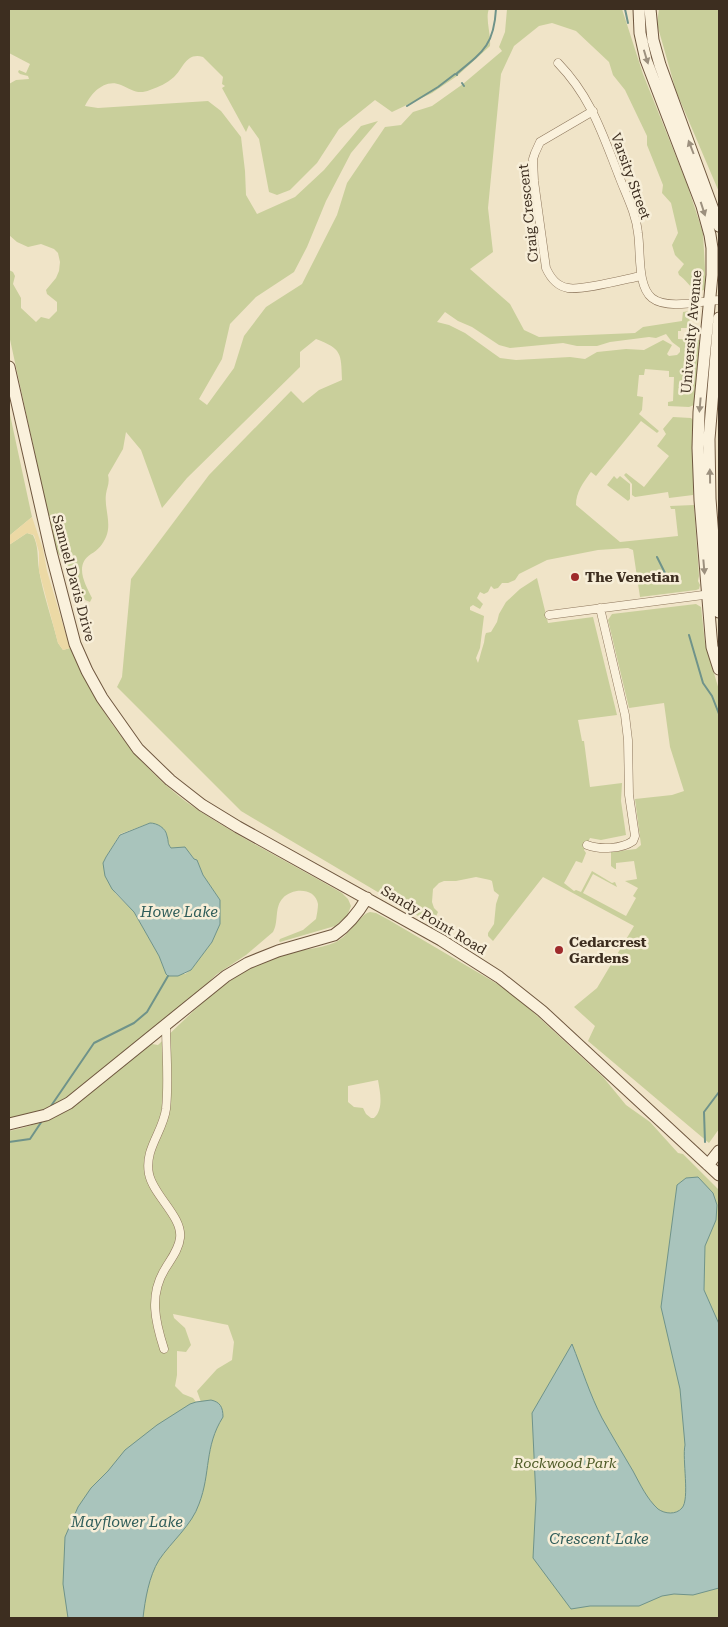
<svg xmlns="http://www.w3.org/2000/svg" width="728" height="1627" font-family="'Roboto Serif',serif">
  <rect width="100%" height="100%" fill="#f0e4c8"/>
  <path fill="#c9cf9b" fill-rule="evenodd" d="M9 9H489C485 18 491 34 490 46L457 76 432 93 392 112 375 100 339 129 317 163 290 190 277 195 269 192 259 139 249 125 246 132 222 88 225 86 222 84 223 77 203 57C186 52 183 69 174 77 167 83 159 87 150 90 138 95 132 90 121 85 105 78 91 93 85 106L98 108 208 101 221 111 241 137 245 171 246 195 257 214 295 197 324 170 361 126 378 121 351 153 326 201 307 247 294 272 256 297 230 324 222 359 199 399 207 405 234 368 244 336 266 307 302 284 337 215 347 183 385 127 401 125 413 112 432 106 463 84 502 51 499 47 505 32 507 9H622L643 74 687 184 703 233 706 287 704 290 697 292C690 287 686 280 679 275L678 272 684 264 675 255 672 245 678 233 671 203 662 193 663 185 647 145V136L625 90 613 75 609 62 576 31 552 23 539 26 514 46 501 74 488 208 493 252 470 269 510 304 524 330 539 337 635 333 643 327 682 321 683 312 689 311 690 328H681V331H678V339L700 340 694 405 689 407 668 406V402L673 401 674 377H669V371L645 369 644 375H639L637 396 643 397 642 410 639 414 659 431 657 433 641 421 596 476 591 472C583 483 576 492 576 505L620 542 678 536 675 509H671L670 506 694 505 699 576 698 581 700 585 699 589 696 590 640 597 633 550 628 548 598 550 547 560 519 574 515 580 508 583H502L498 588 494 589 491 586 488 592 484 594 480 592 477 598 483 604 480 609 473 605 470 607V610L484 616 480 648 476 658 478 663C480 657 481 652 483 646 485 641 484 637 486 633L491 632 497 622 499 614 506 602 520 589 537 578 548 623 593 617 617 715 578 720 582 741H584L590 787 622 783 621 801 626 835 601 840 590 838 584 850 586 853 582 863 576 861 564 883 574 891 576 890 581 892 592 871 612 883 615 882 617 887 593 874 583 893 626 916 636 898 633 896 638 888 625 881 637 879 634 861 616 863V869H615L611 866V852L636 849 641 845 635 799 672 795 684 791 670 747 664 703 629 708 608 620 612 614 696 604 701 607 705 643 719 690V1129L709 1143 588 1041 595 1026 574 1007 597 988 634 926 543 877 493 941 488 936V933L494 924 496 904 499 895 494 891 492 881 490 880 476 877 456 881H444L439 883 433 889 432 902 434 908 438 912 434 921 430 923 241 811 117 687 122 677 131 579 209 475 291 391 303 403 319 390 342 380C341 353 342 349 316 339L300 352V367L187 478 162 508 141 450 126 432 123 449 108 475C110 483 107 487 106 494 104 508 112 523 106 537 103 544 98 550 91 554 74 565 85 584 92 598L90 602 85 600 75 587 71 572 56 550 9 335V270L13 272 15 276 13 284 21 298V308L36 322 41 317 49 319 57 311V302L47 294 46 290 56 278 59 271 60 262 58 253 54 249 41 244 28 247 17 242 9 235V84L16 80 29 79 28 76 20 74 18 72 19 70 26 73 30 64 9 53ZM445 312 458 321 472 327 499 345 510 348 563 343 577 346H597L610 342 649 337 656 338 666 334 672 342 680 348V352L677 355 669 356 667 354 672 345 663 340 644 350 626 349 597 352 585 359 570 357 516 360 500 358 465 333 449 325 437 322Z
    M659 9H719V192L676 91 657 24Z
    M9 410 32 517 9 536Z
    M673 417 691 418 693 420V495L669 498 668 492 635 497 632 495V484L624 475 626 473 644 487 669 456 657 446 666 434 663 429Z
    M614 476 617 479 620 476 630 484V499L628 501 607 485Z
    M27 533 33 535C39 547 37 557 39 570 43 594 52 619 58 643L63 650 70 648C98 712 141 773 201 812 246 841 295 866 342 893L348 899 351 906 347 916 335 926 280 942 279 941 280 939 303 930 316 919C317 914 318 908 318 904 315 887 292 888 283 898 274 907 279 922 273 932L246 955 217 974 194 996 88 1084 58 1104 40 1112 9 1121V545ZM150 823C156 826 166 828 167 836 168 842 167 843 171 848 186 849 185 846 194 859L197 860 203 875 220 900V924L212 942 191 970 185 974H166L159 956 134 912 115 893 103 863 106 857 120 834Z
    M370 912 376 913 389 920 506 989 533 1012 603 1077 626 1105 650 1122 678 1153 683 1154 719 1190V1618H9V1131C66 1120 98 1087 141 1050L152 1044 158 1045C195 1010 230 971 280 955 298 949 319 950 336 942 350 935 359 915 370 912ZM378 1080C380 1092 384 1109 374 1118H371L366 1114 363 1108 354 1107 348 1102V1086ZM173 1314 228 1325 234 1342 232 1360 217 1369 197 1391 201 1402H196L193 1398 183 1394 175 1386 177 1375V1351L186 1352 191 1345 185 1328 174 1318Z"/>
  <path fill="#ecd9a5" d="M32 517 43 549 47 571 70 648 63 650 58 643 39 571V552L34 535 27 533 9 545V536Z"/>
  <path fill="#a9c4bc" stroke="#6f938a" d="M150 823C157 823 166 828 167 836 169 842 167 843 171 848L185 847 194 859 197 860 203 875 220 900V924L212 942 191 970 178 976H168L166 974 159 956 134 912 112 889 105 876 104 870 103 863 106 857 120 835Z
    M698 1177 713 1193 717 1205 716 1220 705 1246 704 1290 719 1324V1588L693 1595 674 1594 662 1596 639 1606H590L571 1609 533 1558 536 1499 532 1413 572 1344C582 1369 590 1395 602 1418 612 1436 623 1454 633 1471 640 1484 647 1499 658 1509 665 1514 676 1515 682 1508 690 1499 682 1459 685 1445L680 1389 661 1307 677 1185 686 1178Z
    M211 1400C220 1402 223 1407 223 1417 204 1447 211 1473 199 1504 192 1525 171 1542 159 1560 149 1576 145 1600 143 1618H68L63 1584 65 1537 78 1507 91 1488 108 1471 125 1450 157 1425 190 1404 196 1402Z"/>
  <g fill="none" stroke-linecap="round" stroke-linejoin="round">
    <path stroke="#6f938a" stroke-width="2" d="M625 9 628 23
      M457 75 456 74C483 52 494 45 496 9
      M462 83 464 86
      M407 106 438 87 455 74
      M657 557 666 575
      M689 635 703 683 712 696 719 714
      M51 1106 94 1043 134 1023 147 1012 168 976
      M9 1142 30 1139 42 1121
      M705 1142 704 1112 719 1092"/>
    <defs>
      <path id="street" d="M558 63C591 97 602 133 619 176 626 195 636 213 638 233 641 252 637 286 652 298 667 310 702 301 719 300
        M593 111 540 142 535 153 533 159 534 181 546 268C551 279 557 286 568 288 581 291 626 279 641 276
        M549 615 711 594
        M587 845C600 850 622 849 633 841L635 836 629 795 628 740 625 715 600 608
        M164 1349C155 1321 149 1295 165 1269 171 1259 179 1249 180 1238 183 1217 153 1195 149 1174 144 1149 163 1132 166 1109 169 1081 166 1052 166 1025"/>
      <path id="secondary" d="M639 9 640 33 646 60 702 206 710 235 712 248V275L699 412 698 448 700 500 711 636 712 647 719 669
        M650 9 653 40 660 65 719 226
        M719 318 709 439 710 499 719 612
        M9 367 51 552 75 644 87 671 102 698 138 749 170 780 202 805 238 827 441 940 499 977 542 1011 719 1175
        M9 1124 46 1115 69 1103 226 976 248 963 278 951 334 935C349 925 358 913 367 898
        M708 1165 719 1151"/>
    </defs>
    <use href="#street" stroke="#8d765c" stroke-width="9"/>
    <use href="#secondary" stroke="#6f573f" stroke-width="13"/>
    <use href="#street" stroke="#faf1dc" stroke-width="8"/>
    <use href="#secondary" stroke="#faf1dc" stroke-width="11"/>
  </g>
  <defs><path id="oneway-solid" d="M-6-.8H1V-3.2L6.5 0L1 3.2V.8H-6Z" transform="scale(1.25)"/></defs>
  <g fill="#9c907e">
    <use href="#oneway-solid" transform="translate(646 57) rotate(73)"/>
    <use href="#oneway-solid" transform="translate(691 147) rotate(-111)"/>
    <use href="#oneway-solid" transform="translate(703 209) rotate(72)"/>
    <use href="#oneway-solid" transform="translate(700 405) rotate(95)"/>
    <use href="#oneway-solid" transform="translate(710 476) rotate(-91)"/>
    <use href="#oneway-solid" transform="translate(704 567) rotate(85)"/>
  </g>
  <g fill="#9e2a2b" stroke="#f7eed8" stroke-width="2">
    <circle cx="575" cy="577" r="5"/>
    <circle cx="559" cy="950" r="5"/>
  </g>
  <g text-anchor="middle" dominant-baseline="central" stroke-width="5" stroke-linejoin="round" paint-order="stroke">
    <g font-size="14" fill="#3d2e20" stroke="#f7eed8">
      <text transform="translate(631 176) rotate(70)">Varsity Street</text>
      <text transform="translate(528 213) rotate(-96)">Craig Crescent</text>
      <text transform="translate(691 332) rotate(-85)">University Avenue</text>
      <text transform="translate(74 578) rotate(75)">Samuel Davis Drive</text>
      <text transform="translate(434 920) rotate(31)">Sandy Point Road</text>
    </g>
    <g font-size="14" font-weight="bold" fill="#3d2e20" stroke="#f7eed8" text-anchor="start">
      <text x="585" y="577">The Venetian</text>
      <text x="569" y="942">Cedarcrest<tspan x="569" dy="16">Gardens</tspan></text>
    </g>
    <g font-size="14" font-style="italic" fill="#4d5a26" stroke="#f7eed8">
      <text x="565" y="1463">Rockwood Park</text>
    </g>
    <g font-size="15" font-style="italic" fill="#2f5d5a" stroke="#f7eed8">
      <text x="179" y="912">Howe Lake</text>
      <text x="127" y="1522">Mayflower Lake</text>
      <text x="599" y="1539">Crescent Lake</text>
    </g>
  </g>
  <rect width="728" height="1627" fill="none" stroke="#3d2e20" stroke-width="20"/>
</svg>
